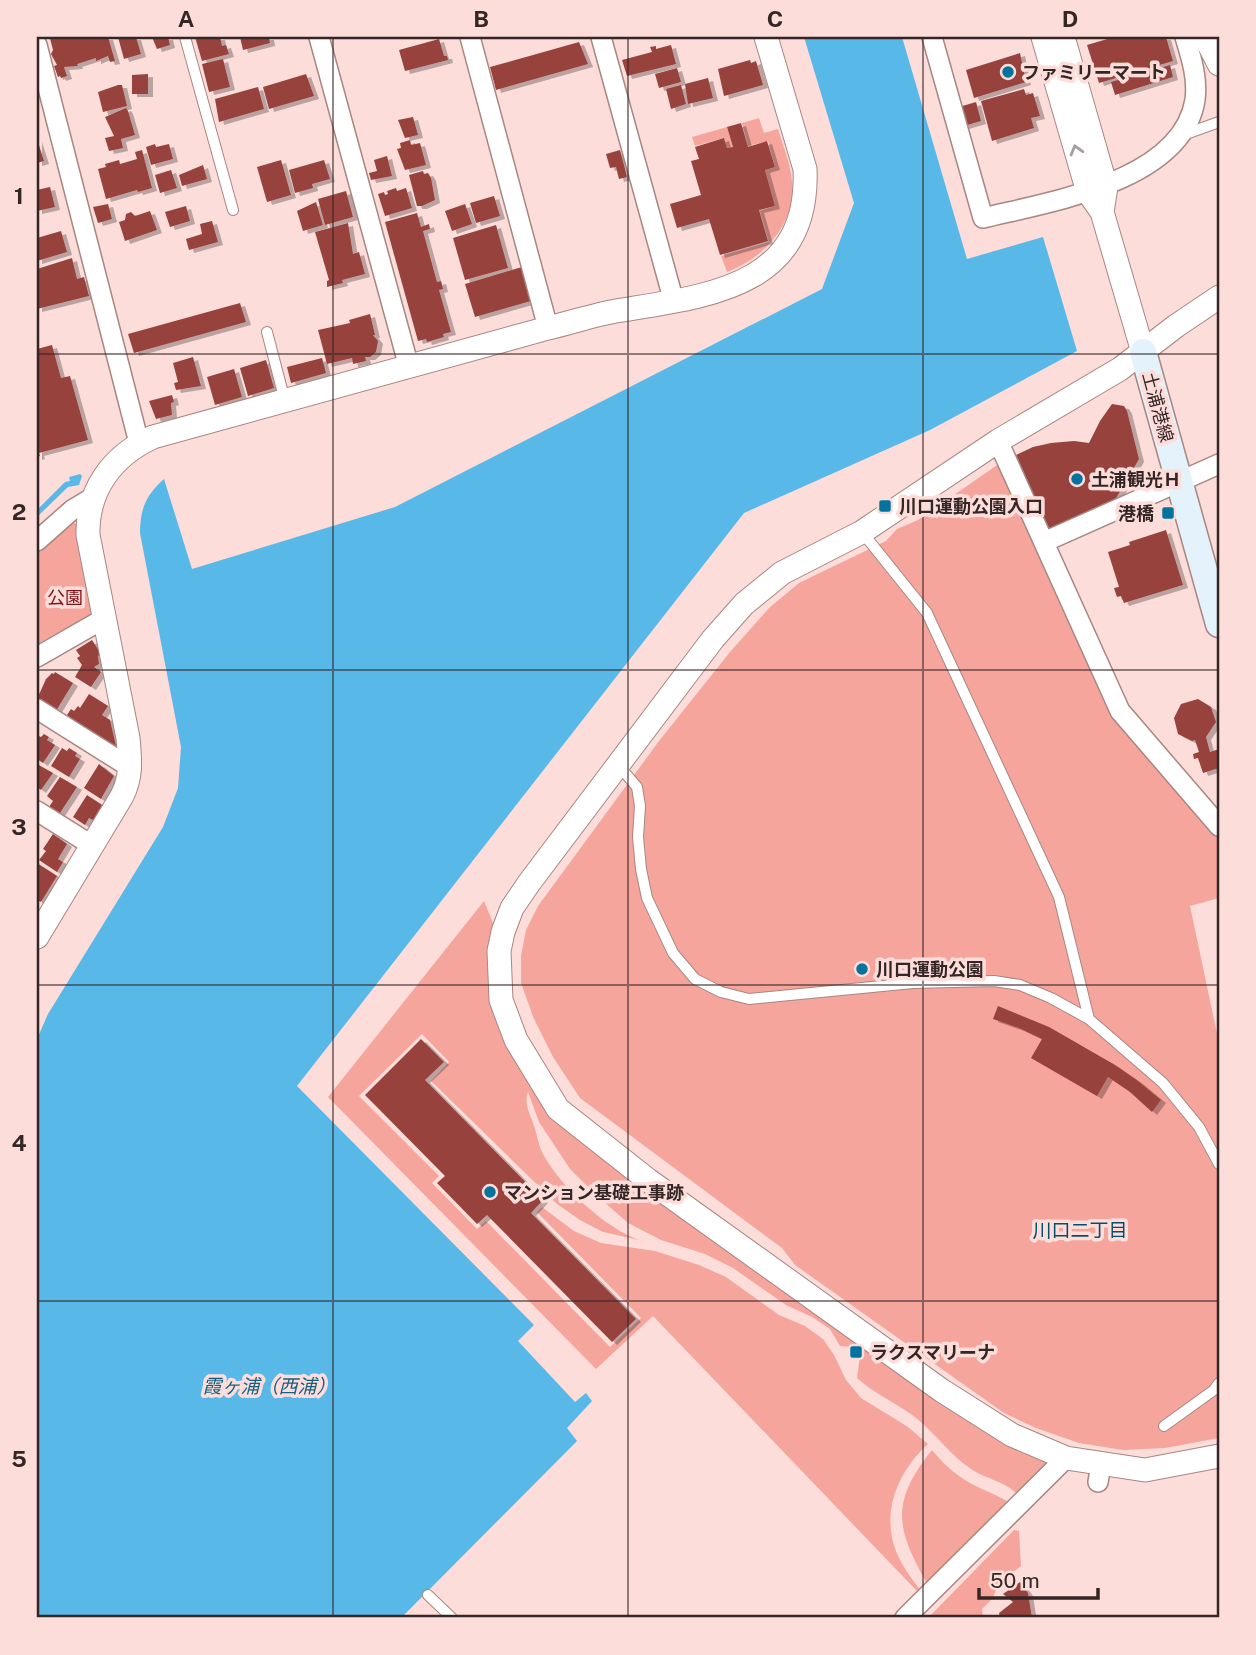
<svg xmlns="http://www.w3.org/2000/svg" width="1256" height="1655" font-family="'Public Sans','Noto Sans JP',sans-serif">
  <defs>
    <filter id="shadow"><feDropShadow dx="5" dy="3" stdDeviation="0" flood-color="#0004"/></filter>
  </defs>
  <rect width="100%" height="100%" fill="#fcddda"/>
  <path fill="#f6a59d" d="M759 118 764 133 778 129C783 146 791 164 792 182 796 224 764 258 727 272L721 256 769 242 760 211 775 206 765 170 775 167 768 141 748 146 742 123Z
    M727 127 733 147 727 148 724 138 695 146 692 137Z
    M1000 463 1115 712 1219 837V898L1190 906 1219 1043V1438L1165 1448 1123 1450 1079 1443 1036 1428 1004 1413 795 1265 782 1248 580 1098 553 1057 534 1019 521 983V956L526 930 538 906 659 741 730 652 769 608 799 583 886 541 897 529 918 520Z
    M71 520 77 525 94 607 90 615 37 644V554L45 543Z
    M484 901 497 933 493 951 553 1114 1060 1460 1021 1499C1010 1482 987 1480 971 1469 950 1455 935 1433 915 1417 896 1403 875 1394 857 1378L861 1348 840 1346 830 1329 812 1317 786 1305 733 1268 705 1254 661 1240 628 1223 595 1194 570 1169 539 1122 528 1092C524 1104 529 1111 533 1123 537 1133 538 1145 543 1154 562 1188 604 1227 639 1240L603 1232 580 1220 557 1204 431 1081 449 1062 422 1034 359 1096 439 1176 432 1183 477 1229 486 1221 610 1347 641 1318 537 1212 542 1207 574 1231 601 1243 655 1251 699 1265 726 1277 779 1315 805 1326 823 1339 834 1355 846 1380 861 1398 908 1427 928 1444C893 1476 877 1524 904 1567 910 1577 917 1585 923 1594L916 1590 653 1316 596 1369 328 1097Z
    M932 1450C945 1466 960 1479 980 1488 992 1494 1003 1497 1014 1506L930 1589C897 1531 888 1505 932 1450Z
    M1014 1530 1019 1531 1021 1566 998 1584 993 1598 982 1609 983 1618H928Z"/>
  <path fill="#58b8e8" d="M804 37H902L967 259 1043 237 1077 351 930 430 744 513 297 1086 534 1325 518 1341 575 1402 586 1393 592 1401 567 1428 577 1441 401 1618H37V1039L48 1014 163 827 178 788 181 747 140 533C140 509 146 495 164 479L192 569 395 507 822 289 854 203Z
    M80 474 82 476 79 485 68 487 39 515 37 513V510L65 482 70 481 69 477Z"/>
  <path fill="#97433e" filter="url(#shadow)" d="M56 37H108L115 61 110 62 108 56 96 61V58L77 64 78 66 64 67 67 76 61 78 60 76 58 77 54 66 57 65 51 54 53 50 50 38Z
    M118 37H136L141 54 124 59Z
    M152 37H168L170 45 157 49Z
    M195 37H220L222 46 226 45 229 54 202 61Z
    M240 37H269L270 43 243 50Z
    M1114 37H1166L1173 61 1099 83 1087 45Z
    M439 39 444 56H447L448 60 405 71 399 50Z
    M579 42 588 64 496 90 490 67Z
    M671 45 676 64 627 76 622 60 652 52 650 47 656 46V49Z
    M1020 53 1026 82 974 98 966 70Z
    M223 59 230 87 209 92 202 64Z
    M750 60 751 63 756 61 763 85 724 96 718 69Z
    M1170 65 1173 77 1115 95 1111 82Z
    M677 68 681 82 659 88 655 74Z
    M148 74V94H132V75Z
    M306 74 314 96 269 109 263 87Z
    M708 78 713 98 688 104 685 84Z
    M118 85H122L127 106 103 112 98 92Z
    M681 85 686 104 671 109 666 89Z
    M258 87 264 109 219 122 215 99Z
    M1024 89 1026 95 1033 93 1040 116 1031 118 1034 128 992 141 981 101Z
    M976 102 981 121 964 126 959 107Z
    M126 108 128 111 135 135 121 139 123 148 109 151 105 138 114 136 105 117Z
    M413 117 418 135 405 138 398 120Z
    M741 123 748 147 767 141 775 167 765 170 775 206 759 210 768 241 720 255 709 219 677 228 670 204 701 195 691 161 699 159 695 147 724 138 727 148 733 147 727 127Z
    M37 139 44 161 37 163Z
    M410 140 411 145 420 143 426 165 405 170 397 149 401 148 400 143Z
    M155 144 156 147 169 144 173 159 151 165 146 147Z
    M142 150 152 188 138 192 137 190 106 199 98 169 106 167 105 164 119 160 120 164 137 159 135 152Z
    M620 150 627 177 619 179 616 167 610 168 606 154Z
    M387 156 392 176 371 180 369 173 377 171 374 160Z
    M281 160 291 195 267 202 257 167Z
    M324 160 330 179 312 184 313 188 295 193 289 170Z
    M203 165 207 179 182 186 179 175Z
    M171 170 177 188 160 193 155 175Z
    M423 171 424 174 428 173 431 178 435 200 422 206H417L409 175Z
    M50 187 55 207 37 211V190Z
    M396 188 397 191 406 188 412 208 385 216 378 194 384 192 385 195 388 194 387 191Z
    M346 191 353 217 325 225 318 199Z
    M494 196 500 216 476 223 470 203Z
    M316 202 323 225 303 231 297 211Z
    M108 204 112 219 98 223 93 207Z
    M465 204 472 224 452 231 445 211Z
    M186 206 190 221 170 227 165 212Z
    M150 211 157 230 125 241 119 222 125 220 126 214 131 212 135 216Z
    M417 213 421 227 429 224 430 229 423 231 437 282 441 281 443 289 439 290 451 332 443 334 444 337 427 342 426 339 418 341 385 222Z
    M212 221 218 242 189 250 186 239 202 234 200 224Z
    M348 223 353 254 359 252 365 274 342 280 343 283 327 287V281L329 280 315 232Z
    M496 225 508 268 465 280 453 238Z
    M61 231 67 252 37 261V238Z
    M72 258 77 279 84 277 89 296 37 309V269Z
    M522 267 531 301 475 317 465 284Z
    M240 303 246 322 134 353 128 334Z
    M370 314 375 335H373L378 341 376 352 370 357H365L366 361 353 364 352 358 327 364 318 330 350 323 349 320Z
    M52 345 61 378 70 376 88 440 39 453 40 456 37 457V349Z
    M193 357 201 386 176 390 174 383 178 382 173 363Z
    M322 358 326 373 291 383 287 367Z
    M266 360 274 388 248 396 240 368Z
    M234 369 242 397 215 405 207 377Z
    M172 395 174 402 171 403 172 415 156 419 149 401Z
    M1112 404 1124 406 1127 411 1139 459 1115 500 1048 529 1016 455 1033 447 1051 443 1074 441 1089 443 1100 421Z
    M1166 530 1183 585 1124 603 1121 596 1117 597 1114 588 1119 587 1108 552 1130 545 1129 542Z
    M92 640 101 654 98 656 99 664 94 667 101 672 91 687 75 677 82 665 77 658 80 656 76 650Z
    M55 672 73 683 56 711 37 699 46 679 52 673 54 674Z
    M89 694 108 706 102 715 110 720 116 746 71 720 67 715 71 709 74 711 78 706 80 708Z
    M1198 699 1211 707 1216 722 1206 737 1210 752 1219 749V768L1203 773 1198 758 1194 759 1193 754 1199 752 1195 740 1192 741 1178 734 1174 718 1181 704Z
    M44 734 49 737 47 740 55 745 43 763 37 759V735L41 737Z
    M62 748 67 751 69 748 77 753 75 756 80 759 69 777 51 766Z
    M37 764 53 773 41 790 37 787Z
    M99 764 114 776 101 799 84 788Z
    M60 777 77 787 60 813 49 807 53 801 47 796Z
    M87 795 102 805 93 820 89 818 85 825 73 817Z
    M53 834 67 844 58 859 63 862 57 872 39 860 46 851 43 849Z
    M37 863 57 876 41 902 37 900Z
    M998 1006 1049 1027 1115 1065 1138 1081 1161 1100 1152 1112 1130 1092 1108 1077 1097 1096 1031 1058 1042 1039 1019 1028 993 1019Z
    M421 1039 444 1062 425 1080 543 1200 531 1213 636 1319 612 1342 487 1215 477 1224 437 1183 445 1176 365 1095Z
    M1020 1582 1028 1593 1032 1618H1000L999 1613 1013 1602 1003 1594Z"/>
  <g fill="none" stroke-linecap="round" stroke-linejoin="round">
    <defs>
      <path id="service" d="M185 37 233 210
        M1183 135 1219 122
        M267 332 285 401
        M862 532 927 613 1059 897 1089 1019 1163 1083 1199 1127 1219 1164
        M619 766 637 787 640 806 638 837 641 869 647 898 673 953 695 979 721 992 749 999 913 983 994 981 1020 985 1051 998 1089 1019
        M1164 1426 1214 1390 1219 1383
        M428 1595 452 1618"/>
      <path id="minor" d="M319 37 409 367
        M470 37 548 328
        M601 37 674 302
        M932 37 983 218C1048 202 1182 182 1195 100 1198 78 1191 57 1185 37
        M37 45 139 443
        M998 441 1120 711 1219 826
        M37 541 72 510 92 498
        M1044 542 1219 464
        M37 657 105 618
        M37 709 131 768
        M37 811 93 846
        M1098 1482 1101 1465
        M905 1618 1066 1458"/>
      <path id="tertiary" d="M1043 37 1088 192 1102 212 1143 352
        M1063 37 1106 187 1102 212
        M1205 37 1219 64
        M1219 297 1176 326 1120 369 998 441 862 532 782 573 744 604 713 639 529 883 512 908 503 932 499 951 501 1000 516 1040 558 1109 648 1180 941 1390 1012 1435 1066 1458 1145 1470 1219 1456
        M37 937 122 796C132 776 130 760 128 738L88 535C87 490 112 456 153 437L548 328C570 323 593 315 616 311 707 296 810 288 805 169L766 37"/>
      <path id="secondary" d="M1143 352 1219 624"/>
    </defs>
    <use href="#service" stroke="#a88682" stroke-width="12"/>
    <use href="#minor" stroke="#a88682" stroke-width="22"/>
    <use href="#tertiary" stroke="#a88682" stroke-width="25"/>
    <use href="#secondary" stroke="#a88682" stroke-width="29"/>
    <use href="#service" stroke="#fff" stroke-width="10"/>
    <use href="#minor" stroke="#fff" stroke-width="19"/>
    <use href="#tertiary" stroke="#fff" stroke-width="23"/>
    <use href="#secondary" stroke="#e4f3fb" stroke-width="26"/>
  </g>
  <defs><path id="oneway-chevron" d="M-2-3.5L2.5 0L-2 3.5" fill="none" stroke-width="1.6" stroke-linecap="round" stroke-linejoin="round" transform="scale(1.75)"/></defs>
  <use stroke="#a49d9d" href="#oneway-chevron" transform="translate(1076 150) rotate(-106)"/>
  <path fill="none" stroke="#342625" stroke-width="2" stroke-opacity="0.55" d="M333 37V1618M628 37V1618M923 37V1618M37 354H1219M37 670H1219M37 985H1219M37 1301H1219"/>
  <g fill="#04739e" stroke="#fcddda" stroke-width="2.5">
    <circle cx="1008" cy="72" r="7"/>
    <circle cx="1077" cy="479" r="7"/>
    <rect x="878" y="499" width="14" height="14" rx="3.5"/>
    <rect x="1161" y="506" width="14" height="14" rx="3.5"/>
    <circle cx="862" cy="969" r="7"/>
    <circle cx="490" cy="1192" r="7"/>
    <rect x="849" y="1345" width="14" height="14" rx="3.5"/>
  </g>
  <g text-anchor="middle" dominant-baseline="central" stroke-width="7" stroke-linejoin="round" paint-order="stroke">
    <g font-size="18" font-weight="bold" fill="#342625" stroke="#fcddda" text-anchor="start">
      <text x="1022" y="72">ファミリーマート</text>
      <text x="1091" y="479">土浦観光Ｈ</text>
      <text x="899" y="506">川口運動公園入口</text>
      <text x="1154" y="513" text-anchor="end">港橋</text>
      <text x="876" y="969">川口運動公園</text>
      <text x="504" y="1192">マンション基礎工事跡</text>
      <text x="870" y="1352">ラクスマリーナ</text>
    </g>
    <g font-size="18" fill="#342625" stroke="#fcddda">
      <text transform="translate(1158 407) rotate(75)">土浦港線</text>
    </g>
    <g font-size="18" fill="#801116" stroke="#fcddda">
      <text x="65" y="597">公園</text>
    </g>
    <g font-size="19" fill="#054d6a" stroke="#fcddda">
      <text x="1080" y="1230">川口二丁目</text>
    </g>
    <g font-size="19" font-style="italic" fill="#165f80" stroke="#fcddda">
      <text x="269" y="1386">霞ヶ浦（西浦）</text>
    </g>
  </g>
  <rect width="1256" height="1655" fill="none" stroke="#fcddda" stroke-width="77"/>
  <path d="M979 1588v10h119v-10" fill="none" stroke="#342625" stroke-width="3.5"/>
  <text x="990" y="1588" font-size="21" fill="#342625" stroke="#fcddda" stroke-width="5" paint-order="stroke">50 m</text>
  <rect x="38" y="38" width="1180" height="1578" fill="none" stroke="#342625" stroke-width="2.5"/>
  <g font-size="23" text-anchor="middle" font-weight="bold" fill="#342625">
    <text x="186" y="27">A</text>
    <text x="481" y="27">B</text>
    <text x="775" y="27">C</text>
    <text x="1070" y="27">D</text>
    <text x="19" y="204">1</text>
    <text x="19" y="520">2</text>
    <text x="19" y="835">3</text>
    <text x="19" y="1151">4</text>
    <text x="19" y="1467">5</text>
  </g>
</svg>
